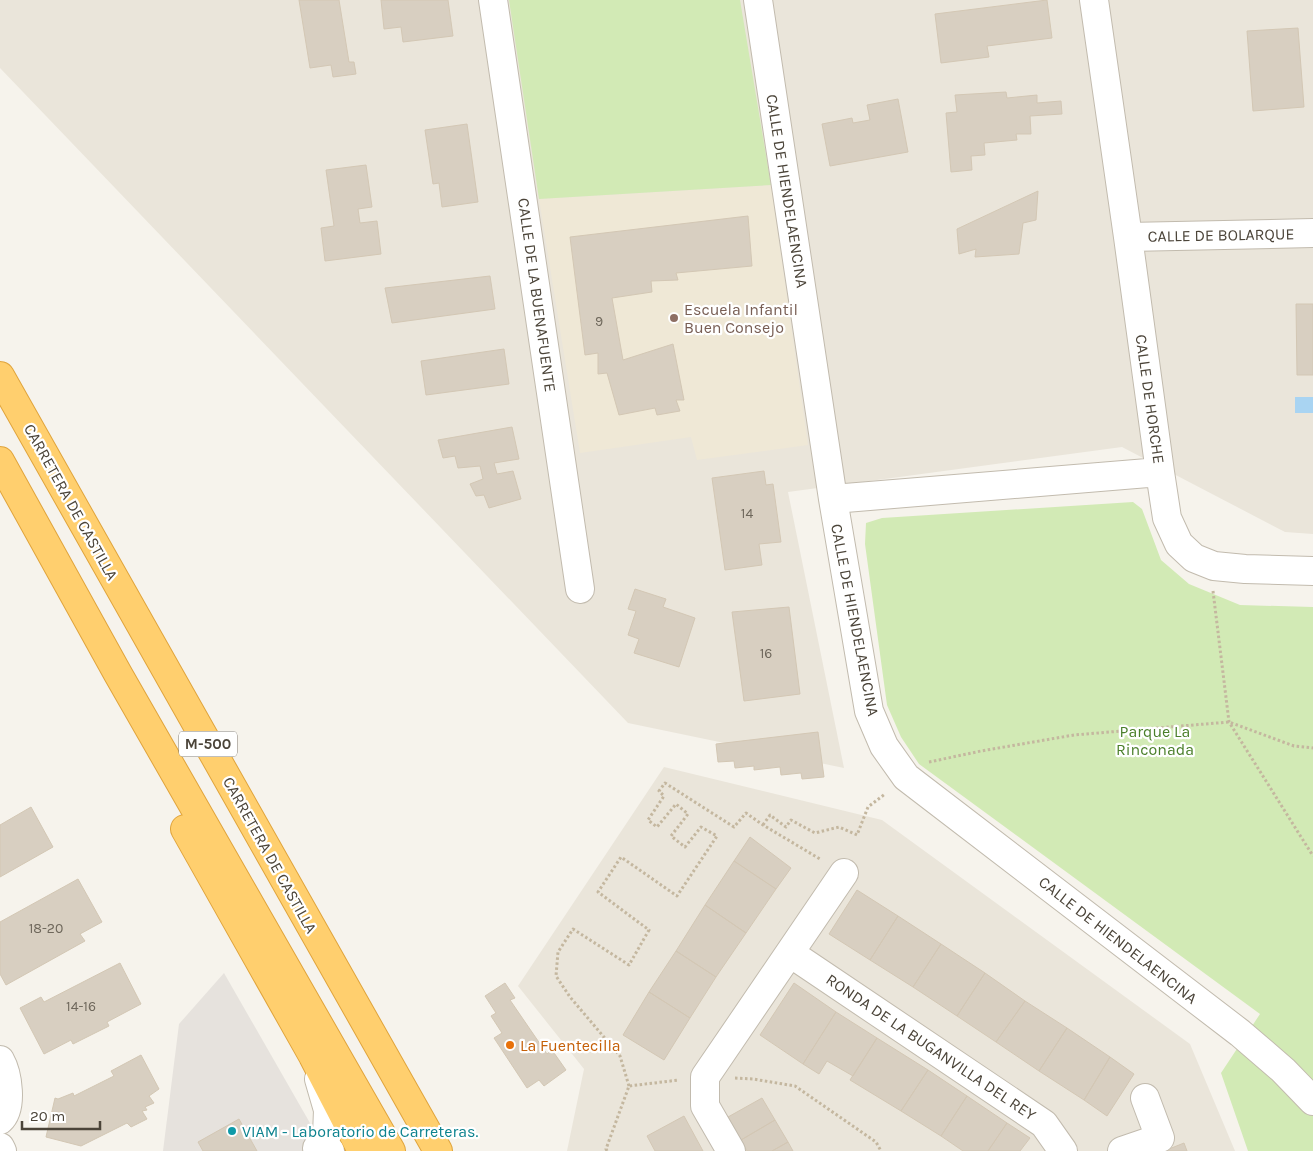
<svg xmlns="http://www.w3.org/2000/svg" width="1313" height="1151" font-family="Karla,sans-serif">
  <rect width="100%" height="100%" fill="#f6f3ec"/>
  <path fill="#eae5da" d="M0 0H1313V534L1285 532 1122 447 788 492 844 768 628 723 0 68Z
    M664 767 882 820 1190 1044 1235 1151H567L584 1069 518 986Z"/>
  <path fill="#e6e2dd" d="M224 973 326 1151H163L179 1024Z"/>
  <path fill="#efe8d6" d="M771 185 808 445 697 460 691 437 580 453 539 199Z"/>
  <path fill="#d2eab5" d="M509 0H740L771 185 539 199Z
    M1133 502 1142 509 1161 560 1189 584 1240 605 1313 607V1151H1248L1221 1073 1260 1014 919 764 901 737 887 705 865 544 866 523 882 518Z"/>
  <path fill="#a9d4f2" d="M1295 397H1313V413H1295Z"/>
  <path fill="#d8cfc1" stroke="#d3c7b4" d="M299 0H339L349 62H354L356 74 333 77 331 65 310 68Z
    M381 0H448L453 36 403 42 401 27 384 29Z
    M1047 0 1052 38 987 46 989 57 941 63 935 14Z
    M1298 28 1304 107 1253 111 1247 31Z
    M1006 92 1007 98 1037 95V103L1061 101 1062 114 1030 116 1031 134H1016L1017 140 984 143 985 155 971 156 972 170 951 172 946 113 957 112 955 95Z
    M898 99 908 152 830 166 822 124 852 118 853 123 870 120 867 105Z
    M467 124 478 202 442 207 439 183 433 184 425 130Z
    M366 165 372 207 358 209 360 223 377 221 381 254 325 261 321 228 334 226 326 170Z
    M1038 191 1036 220 1023 223 1019 254 975 257 976 249 959 254 957 229Z
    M748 216 752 266 676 273 678 280 651 281 652 292 612 298 623 360 673 344 684 400H676L680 411 657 415 655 408 619 415 607 373 598 374V353L585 355 570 237Z
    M490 276 495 309 392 323 385 288Z
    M1296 304H1313V375H1297Z
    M504 349 509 384 426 395 421 361Z
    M512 427 519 459 494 463 497 474 513 471 521 499 489 508 484 495 476 496 470 484 483 479 480 466 458 468 455 456 443 458 438 440Z
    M764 471 766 485 773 484 781 542 759 544 762 565 725 570 712 478Z
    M635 589 666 599 663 607 695 618 679 667 634 653 639 639 628 635 636 611 628 609Z
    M789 607 800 694 744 701 732 612Z
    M818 732 824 777 802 779 801 773 781 775 780 767 754 770V766L735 768 734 761 718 762 716 744Z
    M31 807 53 847 0 877V825Z
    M750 837 791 868 776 889 734 861Z
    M734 861 776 889 746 933 705 905Z
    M78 879 102 922 80 934 85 941 6 985 0 974V922Z
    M857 890 898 916 870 960 829 934Z
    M705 905 746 933 716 977 676 951Z
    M898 916 941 944 913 987 870 960Z
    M941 944 985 973 957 1016 913 987Z
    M676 951 716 977 690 1018 649 992Z
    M120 963 141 1004 107 1022 109 1026 73 1044 71 1040 44 1054 20 1008 41 997 44 1002Z
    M985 973 1025 1001 996 1042 957 1016Z
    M505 983 515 998 510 1000 547 1054 552 1050 566 1070 544 1086 539 1080 527 1088 494 1038 502 1033 491 1016 496 1013 485 996Z
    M794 983 836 1012 803 1064 760 1035Z
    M649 992 690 1018 664 1060 623 1035Z
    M1025 1001 1067 1028 1039 1071 996 1042Z
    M836 1012 877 1038 853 1076 827 1061 819 1074 803 1064Z
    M1067 1028 1110 1057 1084 1100 1039 1071Z
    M877 1038 928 1070 901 1111 850 1080Z
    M141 1055 159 1089 149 1096 154 1103 145 1107 147 1110 142 1111 147 1119 131 1127 127 1123 81 1146 46 1137 55 1098 58 1099 73 1093 74 1096 114 1076 111 1071Z
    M1110 1057 1134 1074 1107 1116 1084 1100Z
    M928 1070 967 1096 941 1136 901 1111Z
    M967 1096 1007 1123 988 1151H963L941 1136Z
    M762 1098 775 1120 741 1140 728 1117Z
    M684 1116 703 1151H655L647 1136Z
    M239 1119 257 1151H203L198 1142Z
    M775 1120 788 1142 772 1151H747L741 1140Z
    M1007 1123 1030 1138 1020 1151H988Z
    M788 1142 793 1151H772Z
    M1184 1143 1187 1151H1164Z"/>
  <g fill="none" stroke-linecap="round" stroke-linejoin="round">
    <defs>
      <path id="minor" d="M493 0 580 589
        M758 0 833 499 869 711 884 746 906 777 1240 1033 1283 1070 1313 1101
        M1128 237 1313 233
        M1160 472 1167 518 1179 544 1194 558 1214 566 1245 569 1313 571
        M833 499 1160 472 1128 237 1094 0
        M790 953 1044 1124 1063 1151
        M0 1060C8 1074 13 1108 0 1120
        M319 1079 328 1110 327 1135 317 1148 330 1151
        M0 1147 2 1151
        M731 1151 705 1106V1077L844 873
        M1122 1151 1160 1138 1145 1098"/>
      <path id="highway" d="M0 376 438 1151
        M0 461 118 674 391 1151
        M185 829 313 1056 362 1151"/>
    </defs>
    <use href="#minor" stroke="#c2bbae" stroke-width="30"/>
    <use href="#highway" stroke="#e0a43c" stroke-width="30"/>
    <path stroke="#c4b79f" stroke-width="3" stroke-dasharray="2.5 2.5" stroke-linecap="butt" d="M1213 591 1229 722 1313 856
      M929 762 981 751 1074 735 1229 722 1294 746 1313 748
      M763 825 770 815 786 827 791 820 815 833 839 827 857 835 868 807 885 794
      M735 1078 753 1079 795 1086 876 1142 881 1151
      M629 1086 620 1056 570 997 556 976 558 952 573 929 629 965 649 930 598 892 621 857 677 896 717 836 701 827 685 847 671 836 688 814 676 804 657 827 648 820 664 796 659 791 665 783 734 827 746 813 763 825 820 859
      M607 1151 606 1149 629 1086 679 1080"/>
    <use href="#minor" stroke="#fff" stroke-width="28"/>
    <use href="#highway" stroke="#ffcf6e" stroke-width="28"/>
  </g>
  <circle fill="#8d6e63" stroke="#fff" stroke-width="2" cx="674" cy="318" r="5"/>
  <circle fill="#e8710a" stroke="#fff" stroke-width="2" cx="510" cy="1045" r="5"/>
  <circle fill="#0f9aa8" stroke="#fff" stroke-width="2" cx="232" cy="1131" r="5"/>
  <g text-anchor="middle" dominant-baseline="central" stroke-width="4.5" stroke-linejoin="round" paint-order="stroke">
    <g font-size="14" fill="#6e675b">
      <text x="599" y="321">9</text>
      <text x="747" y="513">14</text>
      <text x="766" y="653">16</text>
      <text x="46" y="928">18-20</text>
      <text x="81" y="1006">14-16</text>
    </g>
    <rect fill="#fff" stroke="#817c74" stroke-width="1" x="179" y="731.5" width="58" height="25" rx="4"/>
    <g font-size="15" font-weight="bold" fill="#4b4439">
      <text x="208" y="744">M-500</text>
    </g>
    <g font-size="16" fill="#4b4439" stroke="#fff">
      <text transform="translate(787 191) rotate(81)">CALLE DE HIENDELAENCINA</text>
      <text transform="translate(1221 235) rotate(-1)">CALLE DE BOLARQUE</text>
      <text transform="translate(537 295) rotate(82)">CALLE DE LA BUENAFUENTE</text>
      <text transform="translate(1150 399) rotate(82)">CALLE DE HORCHE</text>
      <text transform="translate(71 502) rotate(61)">CARRETERA DE CASTILLA</text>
      <text transform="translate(855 620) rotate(79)">CALLE DE HIENDELAENCINA</text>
      <text transform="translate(270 855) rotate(61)">CARRETERA DE CASTILLA</text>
      <text transform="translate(1118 940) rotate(38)">CALLE DE HIENDELAENCINA</text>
      <text transform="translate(931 1047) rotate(34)">RONDA DE LA BUGANVILLA DEL REY</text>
    </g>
    <g font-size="16" fill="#785e54" stroke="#fff" text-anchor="start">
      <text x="684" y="309">Escuela Infantil<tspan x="684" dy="18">Buen Consejo</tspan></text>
    </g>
    <g font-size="16" fill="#4a7f2a" stroke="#fff">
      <text x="1155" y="731">Parque La<tspan x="1155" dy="18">Rinconada</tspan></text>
    </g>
    <g font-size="16" fill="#c56008" stroke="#fff" text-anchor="start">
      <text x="520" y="1045">La Fuentecilla</text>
    </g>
    <g font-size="16" fill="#0d838f" stroke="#fff" text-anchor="start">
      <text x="242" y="1131">VIAM - Laboratorio de Carreteras.</text>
    </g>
  </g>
  <path d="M22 1121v8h78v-8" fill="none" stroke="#4b4439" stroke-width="2.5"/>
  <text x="30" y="1121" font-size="15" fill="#4b4439" stroke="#ffffff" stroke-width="4" paint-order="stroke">20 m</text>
</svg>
